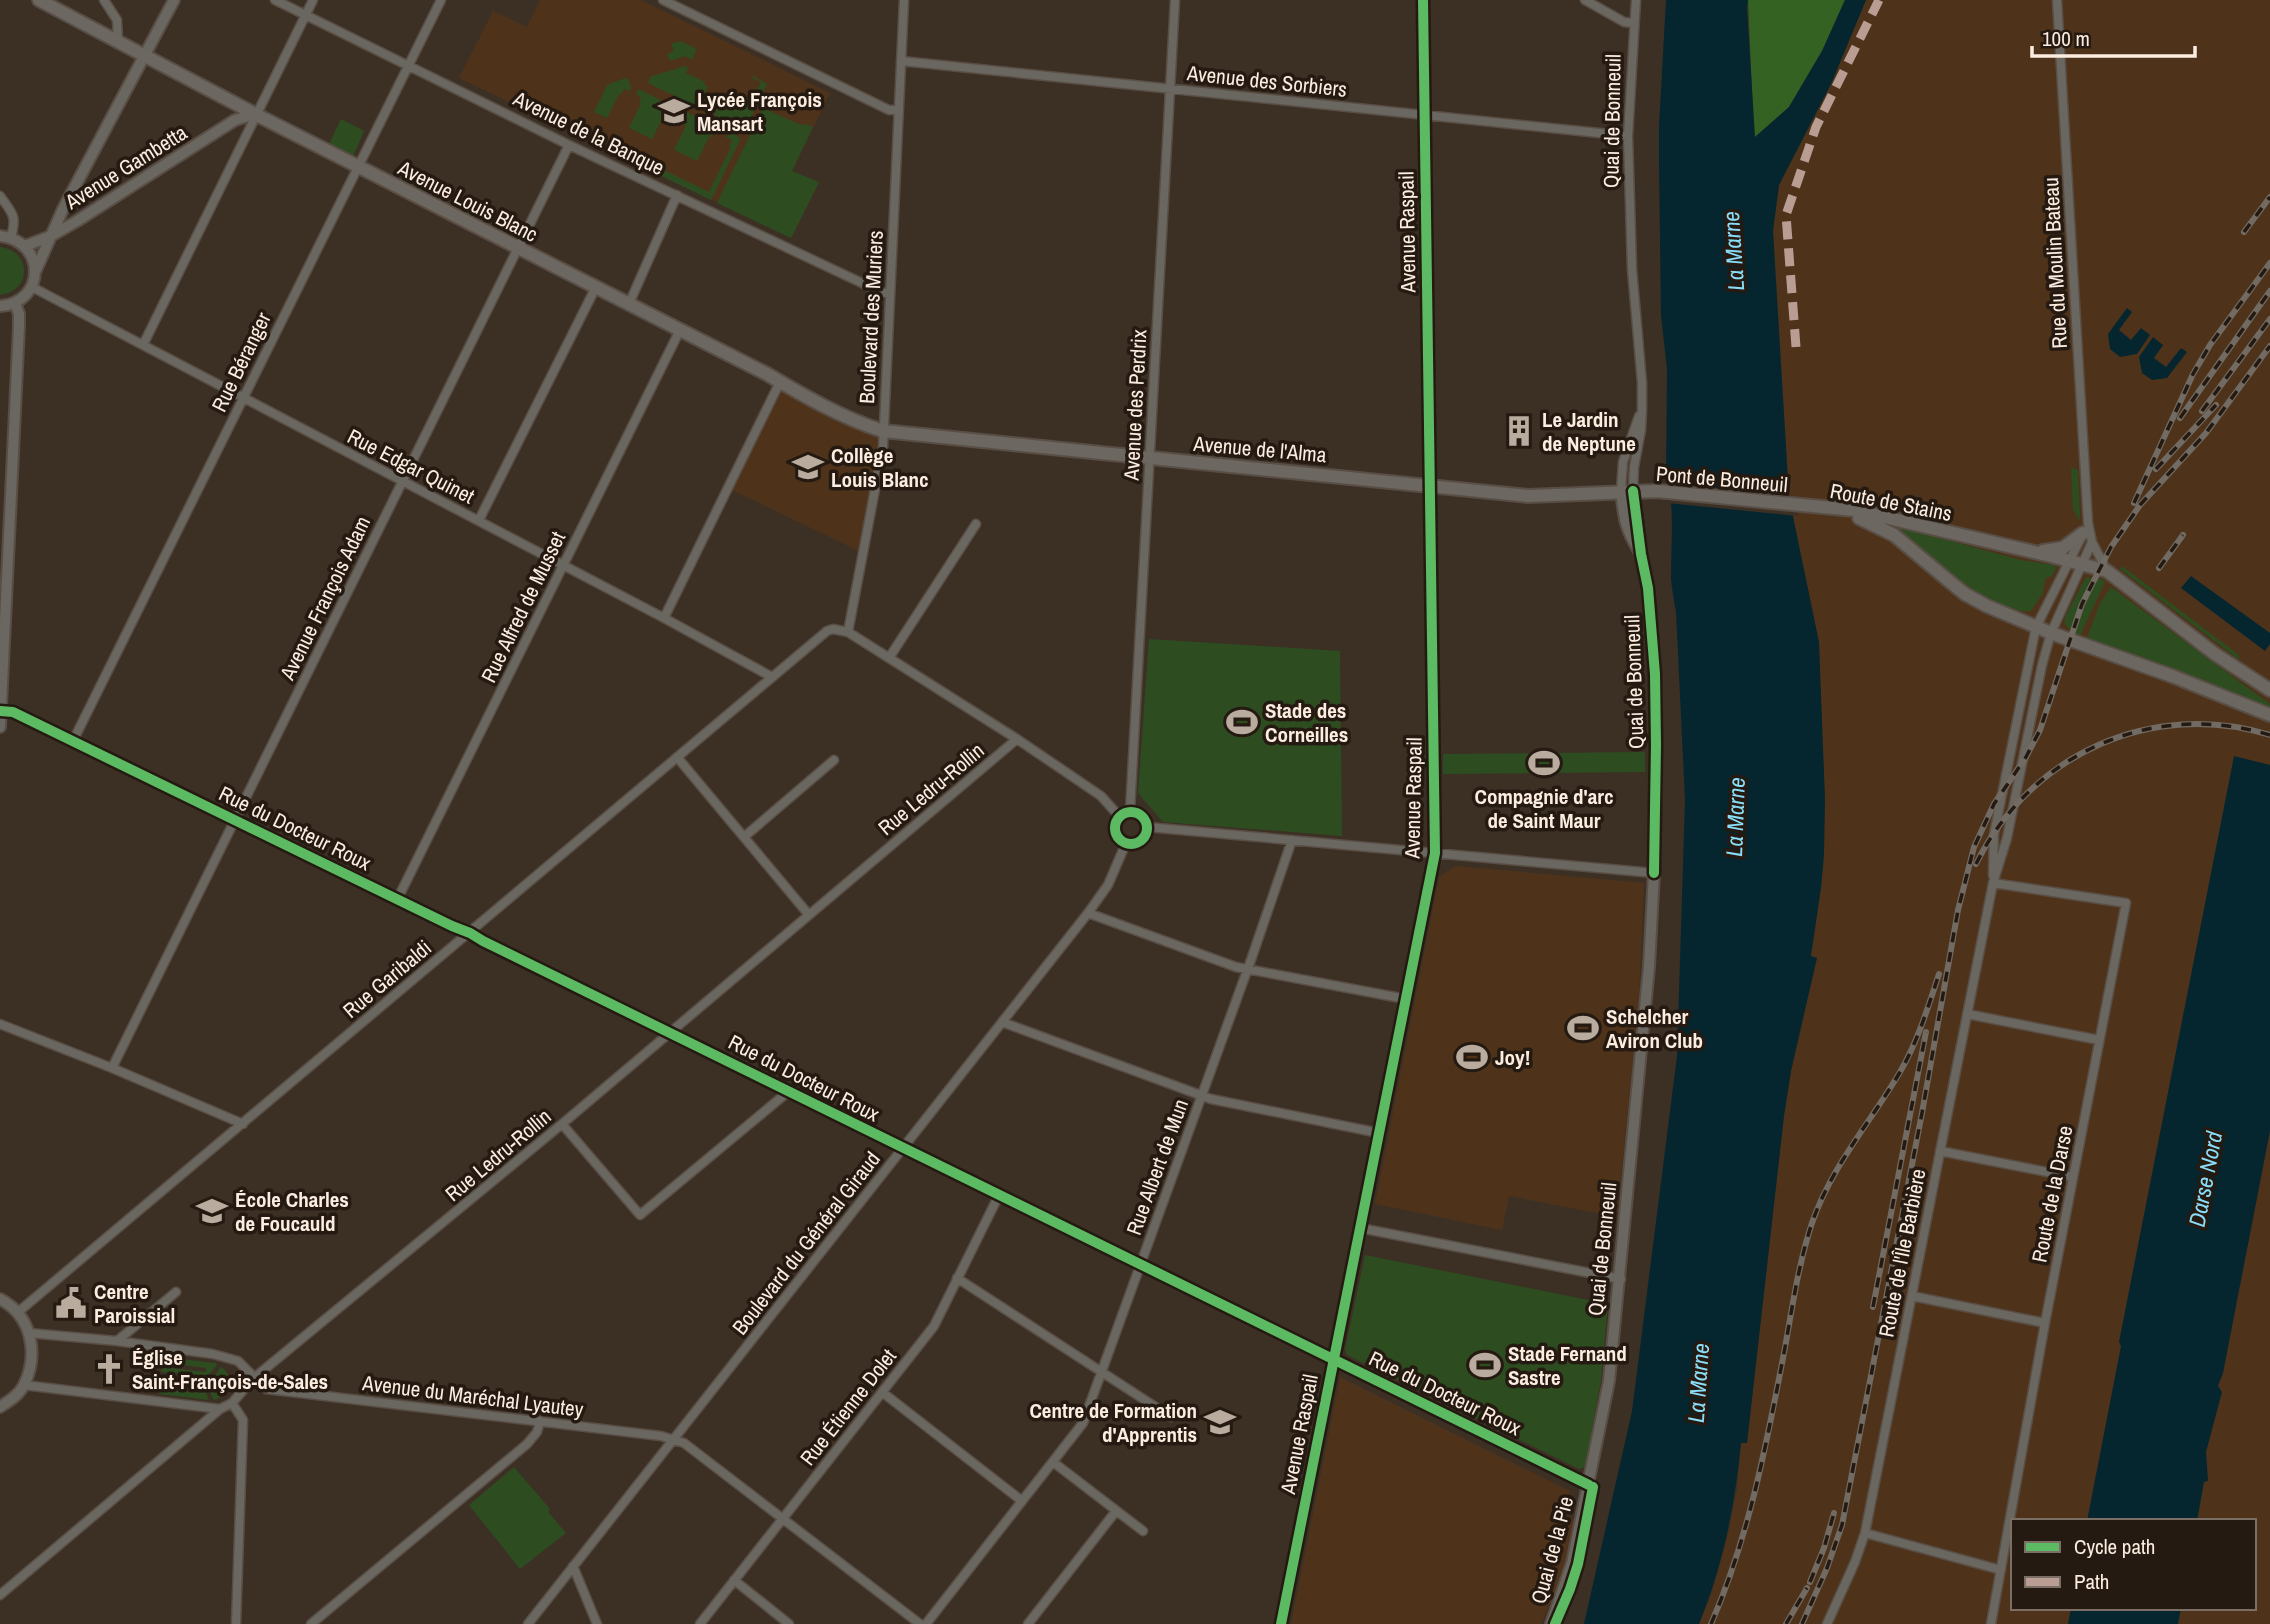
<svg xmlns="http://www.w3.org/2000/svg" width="2270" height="1624" font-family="'Archivo Narrow',sans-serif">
  <rect width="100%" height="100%" fill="#3c3024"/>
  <path fill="#4e331a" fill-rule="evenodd" d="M540 0H641L830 93 792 171 819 182 791 238 459 78 493 11 527 27Z
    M1866 0H2270V1624H1699L1712 1592 1728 1534 1737 1489 1741 1443 1747 1442 1784 1116 1791 1071 1816 958 1810 956 1823 870 1825 799 1789 497 1773 231 1779 185 1831 84ZM2013 1521H2254V1608H2013Z
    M780 382 883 431 863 553 728 488Z
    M1456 866 1644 883 1639 996 1617 1217 1509 1196 1502 1230 1375 1204 1439 877Z
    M1340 1377 1570 1491 1564 1515 1575 1520 1565 1571 1541 1624H1291Z"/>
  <path fill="#2d4d21" d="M680 41 695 48 696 51 692 60 685 56 670 61 667 54 674 51 671 44Z
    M685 66 688 68 686 73 705 82 704 85 708 86 705 92 708 94 701 109 648 83 650 77 653 76Z
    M753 76 767 84 745 130 714 115 720 103 725 106 731 95 750 103 761 82 752 78Z
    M625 78 628 79 631 88 629 91 624 89 621 94H619L607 118 594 112 607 85Z
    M639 89 676 108 675 113 669 110 666 116 664 115 652 139 629 128 641 104 639 103 641 97 636 94Z
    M763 108 801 125 804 124 813 127 792 171 819 182 791 238 717 203Z
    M685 111 721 129 720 134 714 132 711 137H709L697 161 674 150 686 126 684 124 687 118 681 116Z
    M341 119 364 131 353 156 329 144Z
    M731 133 738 136 740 140 711 200 597 145 598 143 606 147 608 143 709 192 731 147 729 146 732 140 726 137Z
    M0 247C32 251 32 291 0 295Z
    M2071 467 2078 470 2080 521 2073 510Z
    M1895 526 2021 560 2054 565 2056 568 2052 576 2046 578 2043 589V593L2031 611C1986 616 1930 552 1895 526Z
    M2122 566 2240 656 2238 659 2120 569Z
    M2086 577 2091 578 2070 630 2065 624V617Z
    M2097 577 2105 582 2079 638 2072 635 2079 615Z
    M2111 587 2270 704V712L2086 641 2100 603Z
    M1149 639 1340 651 1342 836 1163 822 1138 793Z
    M1645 752V772L1443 774V754Z
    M1365 1255 1608 1304 1601 1380 1585 1467 1579 1469 1347 1355 1345 1350Z
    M163 1357 215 1363 217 1365 208 1376 203 1377 161 1372 162 1367 206 1372V1368L162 1362Z
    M221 1367C236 1377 230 1395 214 1400 205 1388 213 1377 221 1367Z
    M160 1378 206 1385V1393L209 1400 159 1394V1389L204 1393 203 1388 160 1383Z
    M514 1467 550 1509 548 1512 566 1533 520 1569 469 1505Z"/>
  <path fill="#346223" d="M1748 0H1845L1822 51 1789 107 1754 138Z"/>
  <path fill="#05262f" d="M1666 0H1748L1747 8 1755 137 1789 107 1822 51 1845 0H1866L1831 84 1779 185 1773 231 1789 497 1819 642 1825 799 1824 854 1821 888 1811 956 1817 958 1791 1071 1784 1116 1747 1443H1741C1735 1506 1723 1565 1699 1624H1584L1632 1411 1677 1056 1685 800 1676 612C1674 601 1672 590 1671 579 1671 544 1675 505 1666 471L1667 369 1661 315 1659 164V126Z
    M2127 308 2132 312 2119 330 2131 340 2141 328 2150 335 2137 354 2120 357 2110 349 2108 334Z
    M2153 337 2163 345 2154 358 2166 367 2181 348 2187 352 2167 378 2152 380 2142 373 2139 357Z
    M2191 576 2270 633V644L2265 651 2181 588Z
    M2234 756 2270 765V1131L2223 1373 2218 1386 2222 1392 2206 1452 2208 1481 2204 1482 2197 1521H2087L2121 1346 2119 1342Z
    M2071 1608H2181L2178 1624H2068Z"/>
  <path fill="#3c3024" d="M1665 483 1793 496 1798 516 1667 503Z"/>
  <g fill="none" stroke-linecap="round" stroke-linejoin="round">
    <defs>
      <path id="minor" d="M104 0 117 20 118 42
        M275 0 569 145 881 292 890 294
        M663 0 889 110H899
        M1585 0 1624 22 1633 23
        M2057 0 2088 523 2092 542 2107 571
        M901 61 1628 136
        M0 196C13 214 17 216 11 237
        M32 287 664 618 772 677
        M629 304 677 195
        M143 345 313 0
        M1621 491 1623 462 1639 416
        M1633 491 1634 467 1641 430 1642 410V383L1632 269 1628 136 1636 0
        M479 520 596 287
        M664 618 780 382
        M848 632 883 447 904 0
        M889 658 976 524
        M0 711 13 712 452 926 470 933 483 941 1589 1485
        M73 741 441 0
        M677 757 809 915
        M1130 811 1175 0
        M1115 828a16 16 0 1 1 32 0a16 16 0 1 1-32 0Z
        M1147 827 1654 873
        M744 837 834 760
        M1993 875 1994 834 2036 627 2082 536
        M397 900 680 330
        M1088 913 1236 967 1406 999
        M1967 1014 2099 1040
        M1002 1022 1211 1099 1379 1133
        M0 1024 112 1068 243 1124
        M112 1068 569 145
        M562 1124 640 1215 789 1091
        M1940 1151 2073 1177
        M1360 1228 1621 1279
        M957 1278 1171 1417
        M1912 1296 2045 1323
        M17 1313 827 631 833 629 848 632 1017 739 1101 796 1119 816
        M29 1333 117 1341 213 1354 238 1361 266 1389 661 1436 684 1443 920 1624
        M117 1341 176 1292
        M24 1385 220 1409
        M882 1392 1022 1501
        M232 1403 243 1420 236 1624
        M1053 1462 1143 1531
        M1865 1533 2001 1570
        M573 1566 597 1624
        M734 1580 789 1624
        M0 1595 220 1409 232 1403 254 1378 562 1124 1017 739
        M311 1624 527 1444 537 1432 540 1421
        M528 1624 1088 913 1108 885 1126 843
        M700 1624 934 1326 999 1195
        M926 1624 1083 1423 1252 957 1292 840
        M1028 1624 1116 1511
        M1281 1624 1435 853 1423 0
        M1827 1624 1855 1562 1865 1533 1993 883 2007 838 2042 665 2051 633 2092 542
        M1991 1624 2045 1323 2126 903 1993 883"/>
      <path id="tertiary" d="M0 236C47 241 46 303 0 306
        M25 246 51 236 77 221 235 120 255 114
        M36 270 63 209 174 0
        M1621 491C1624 518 1625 528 1639 551
        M0 727 19 326V314L15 303
        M0 1299C32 1316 39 1354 24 1385 19 1395 9 1401 0 1407
        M1551 1624 1572 1563 1609 1381 1649 967 1654 873 1656 745 1655 674 1648 588 1641 554 1633 491"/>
      <path id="secondary" d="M39 0 255 114 767 374C804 396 842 418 883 431L1528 496 1657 491 1854 510 2051 556 2107 571 2215 654 2270 690
        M1859 518 1894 535 1949 581 1965 594 1987 606 2051 633 2172 676 2270 715
        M2043 551 2063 548 2083 533"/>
    </defs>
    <use href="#minor" stroke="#594e45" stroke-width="11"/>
    <use href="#tertiary" stroke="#594e45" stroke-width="14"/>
    <use href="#secondary" stroke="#594e45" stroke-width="16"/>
    <use href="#minor" stroke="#6a6660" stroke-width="8"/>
    <use href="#tertiary" stroke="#6a6660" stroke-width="10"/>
    <use href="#secondary" stroke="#6c6760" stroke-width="12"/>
    <defs>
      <path id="rail" d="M2244 232 2270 197
        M2202 411 2270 319
        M2180 418 2270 291
        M2156 469 2216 405
        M2134 503 2193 374 2210 345 2270 263
        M2159 568 2183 535
        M1976 864C2030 754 2152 699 2270 735
        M1873 1307 1926 1032
        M1810 1582 1824 1548 1834 1513
        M1711 1624C1749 1537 1766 1446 1784 1353 1792 1310 1798 1265 1812 1223 1831 1167 1870 1123 1900 1072 1918 1041 1928 1007 1939 974
        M1786 1624 1807 1588
        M1802 1624 1827 1568 1842 1525 1922 1113 1958 910 1974 847 1994 804 2026 757 2040 730 2082 604 2111 547 2140 505 2206 433 2270 346"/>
    </defs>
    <use href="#rail" stroke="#716b63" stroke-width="6"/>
    <use href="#rail" stroke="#251a11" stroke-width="3.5" stroke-dasharray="10" stroke-linecap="butt"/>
    <path stroke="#b99d93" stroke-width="9" stroke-dasharray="18 9" stroke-linecap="butt" d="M1796 347 1786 215 1816 127 1879 0"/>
    <defs>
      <path id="cycleway" d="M1633 491 1641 554 1648 588 1655 674 1656 745 1654 873
        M0 711 13 712 452 926 470 933 483 941 1589 1485
        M1115 828a16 16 0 1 1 32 0a16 16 0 1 1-32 0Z
        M1281 1624 1435 853 1423 0
        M1555 1624 1570 1589 1578 1564 1593 1487"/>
    </defs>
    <use href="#cycleway" stroke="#251a11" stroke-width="15"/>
    <use href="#cycleway" stroke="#5cba63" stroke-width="10"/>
  </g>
  <defs>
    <symbol id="school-bare" viewBox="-9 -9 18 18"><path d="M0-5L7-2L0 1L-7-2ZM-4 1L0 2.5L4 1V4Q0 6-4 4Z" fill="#b9ab9e" stroke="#251a11" stroke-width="2.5" paint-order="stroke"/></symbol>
    <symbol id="building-bare" viewBox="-9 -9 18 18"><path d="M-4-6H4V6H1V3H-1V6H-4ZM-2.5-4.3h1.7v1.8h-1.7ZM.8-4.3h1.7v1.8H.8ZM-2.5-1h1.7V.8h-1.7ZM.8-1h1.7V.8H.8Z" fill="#b9ab9e" stroke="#251a11" stroke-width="2.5" paint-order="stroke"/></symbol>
    <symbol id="stadium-bare" viewBox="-9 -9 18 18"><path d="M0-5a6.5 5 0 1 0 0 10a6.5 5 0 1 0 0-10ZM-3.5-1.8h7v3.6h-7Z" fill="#b9ab9e" stroke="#251a11" stroke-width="2.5" paint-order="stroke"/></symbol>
    <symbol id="civic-bare" viewBox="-9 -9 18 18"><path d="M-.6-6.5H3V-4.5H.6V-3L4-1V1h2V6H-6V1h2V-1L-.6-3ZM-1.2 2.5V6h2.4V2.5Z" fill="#b9ab9e" stroke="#251a11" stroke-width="2.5" paint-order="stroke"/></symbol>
    <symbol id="church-bare" viewBox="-9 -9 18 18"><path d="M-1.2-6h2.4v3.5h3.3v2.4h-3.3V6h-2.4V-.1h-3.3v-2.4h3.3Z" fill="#b9ab9e" stroke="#251a11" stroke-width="2.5" paint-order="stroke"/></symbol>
    <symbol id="university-bare" viewBox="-9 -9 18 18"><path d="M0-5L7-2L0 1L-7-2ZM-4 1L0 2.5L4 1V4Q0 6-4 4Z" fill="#b9ab9e" stroke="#251a11" stroke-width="2.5" paint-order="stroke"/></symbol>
  </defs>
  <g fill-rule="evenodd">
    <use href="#school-bare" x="652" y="89" width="44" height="44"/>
    <use href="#building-bare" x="1497" y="409" width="44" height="44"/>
    <use href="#school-bare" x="786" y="445" width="44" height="44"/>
    <use href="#stadium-bare" x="1220" y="700" width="44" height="44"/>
    <use href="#stadium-bare" x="1522" y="741" width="44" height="44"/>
    <use href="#stadium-bare" x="1561" y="1006" width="44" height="44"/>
    <use href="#stadium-bare" x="1450" y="1035" width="44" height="44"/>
    <use href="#school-bare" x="190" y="1189" width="44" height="44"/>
    <use href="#civic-bare" x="49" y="1281" width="44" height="44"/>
    <use href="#stadium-bare" x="1463" y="1343" width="44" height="44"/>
    <use href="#church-bare" x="87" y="1347" width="44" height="44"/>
    <use href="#university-bare" x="1198" y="1400" width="44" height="44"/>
  </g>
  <g text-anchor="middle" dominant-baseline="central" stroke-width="7" stroke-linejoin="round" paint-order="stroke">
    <g font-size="21" fill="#fcede0" stroke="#251a11">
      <text transform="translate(1267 81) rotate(6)">Avenue des Sorbiers</text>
      <text transform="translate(1612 121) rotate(-89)">Quai de Bonneuil</text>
      <text transform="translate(589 133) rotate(26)">Avenue de la Banque</text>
      <text transform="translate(126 167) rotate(-32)">Avenue Gambetta</text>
      <text transform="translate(468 201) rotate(27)">Avenue Louis Blanc</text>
      <text transform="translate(1407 232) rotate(-91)">Avenue Raspail</text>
      <text transform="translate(2055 263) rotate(-93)">Rue du Moulin Bateau</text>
      <text transform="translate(871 317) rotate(-87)">Boulevard des Muriers</text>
      <text transform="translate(241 362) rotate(-64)">Rue Béranger</text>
      <text transform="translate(1135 405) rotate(-87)">Avenue des Perdrix</text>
      <text transform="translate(1260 449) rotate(5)">Avenue de l'Alma</text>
      <text transform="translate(411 466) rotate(27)">Rue Edgar Quinet</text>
      <text transform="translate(1722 479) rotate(5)">Pont de Bonneuil</text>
      <text transform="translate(1891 502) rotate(11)">Route de Stains</text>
      <text transform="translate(325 598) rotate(-64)">Avenue François Adam</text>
      <text transform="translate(523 607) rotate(-64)">Rue Alfred de Musset</text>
      <text transform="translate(1634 682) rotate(-92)">Quai de Bonneuil</text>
      <text transform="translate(931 789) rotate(-40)">Rue Ledru-Rollin</text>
      <text transform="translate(1413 798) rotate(-89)">Avenue Raspail</text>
      <text transform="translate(295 828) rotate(26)">Rue du Docteur Roux</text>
      <text transform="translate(387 979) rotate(-40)">Rue Garibaldi</text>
      <text transform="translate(804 1078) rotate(27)">Rue du Docteur Roux</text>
      <text transform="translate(498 1155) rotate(-40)">Rue Ledru-Rollin</text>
      <text transform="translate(1157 1167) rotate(-70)">Rue Albert de Mun</text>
      <text transform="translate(2052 1194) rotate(-79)">Route de la Darse</text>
      <text transform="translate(806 1243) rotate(-52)">Boulevard du Général Giraud</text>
      <text transform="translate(1602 1249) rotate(-84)">Quai de Bonneuil</text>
      <text transform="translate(1902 1253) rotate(-79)">Route de l'Île Barbière</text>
      <text transform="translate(1445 1393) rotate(26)">Rue du Docteur Roux</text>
      <text transform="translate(473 1396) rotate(7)">Avenue du Maréchal Lyautey</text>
      <text transform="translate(848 1407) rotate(-52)">Rue Étienne Dolet</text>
      <text transform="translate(1299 1434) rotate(-79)">Avenue Raspail</text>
      <text transform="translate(1552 1550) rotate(-75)">Quai de la Pie</text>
    </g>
    <g font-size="21" font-weight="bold" fill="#fcede0" stroke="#251a11" text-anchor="start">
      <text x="697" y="99">Lycée François<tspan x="697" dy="24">Mansart</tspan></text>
      <text x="1542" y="419">Le Jardin<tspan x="1542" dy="24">de Neptune</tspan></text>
      <text x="831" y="455">Collège<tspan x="831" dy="24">Louis Blanc</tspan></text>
      <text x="1265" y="710">Stade des<tspan x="1265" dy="24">Corneilles</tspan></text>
      <text x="1544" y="796" text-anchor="middle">Compagnie d'arc<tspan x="1544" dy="24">de Saint Maur</tspan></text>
      <text x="1606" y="1016">Schelcher<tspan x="1606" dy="24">Aviron Club</tspan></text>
      <text x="1495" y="1057">Joy!</text>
      <text x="235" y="1199">École Charles<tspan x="235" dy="24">de Foucauld</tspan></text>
      <text x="94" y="1291">Centre<tspan x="94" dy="24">Paroissial</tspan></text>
      <text x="1508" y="1353">Stade Fernand<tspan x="1508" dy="24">Sastre</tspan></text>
      <text x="132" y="1357">Église<tspan x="132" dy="24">Saint-François-de-Sales</tspan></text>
      <text x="1197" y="1410" text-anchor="end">Centre de Formation<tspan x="1197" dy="24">d'Apprentis</tspan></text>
    </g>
    <g font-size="23" font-style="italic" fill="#89ddf8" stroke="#251a11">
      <text transform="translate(1733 251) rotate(-94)">La Marne</text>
      <text transform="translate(1735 817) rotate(-88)">La Marne</text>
      <text transform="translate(2205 1179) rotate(-79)">Darse Nord</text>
      <text transform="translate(1698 1383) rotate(-86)">La Marne</text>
    </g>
  </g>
  <rect x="2011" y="1519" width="245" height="91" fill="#251a11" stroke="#7b6e64" stroke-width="2"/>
  <rect x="2025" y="1542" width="35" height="10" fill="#5cba63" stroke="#7b6e64" stroke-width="2"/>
  <text x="2074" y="1554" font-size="21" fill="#fcede0">Cycle path</text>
  <rect x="2025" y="1577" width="35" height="10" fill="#b99d93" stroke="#7b6e64" stroke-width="2"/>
  <text x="2074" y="1589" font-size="21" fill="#fcede0">Path</text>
  <path d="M2032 46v10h163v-10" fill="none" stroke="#fcede0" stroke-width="3.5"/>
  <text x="2042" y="46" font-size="21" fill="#fcede0" stroke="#251a11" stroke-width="5" paint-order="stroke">100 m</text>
</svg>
